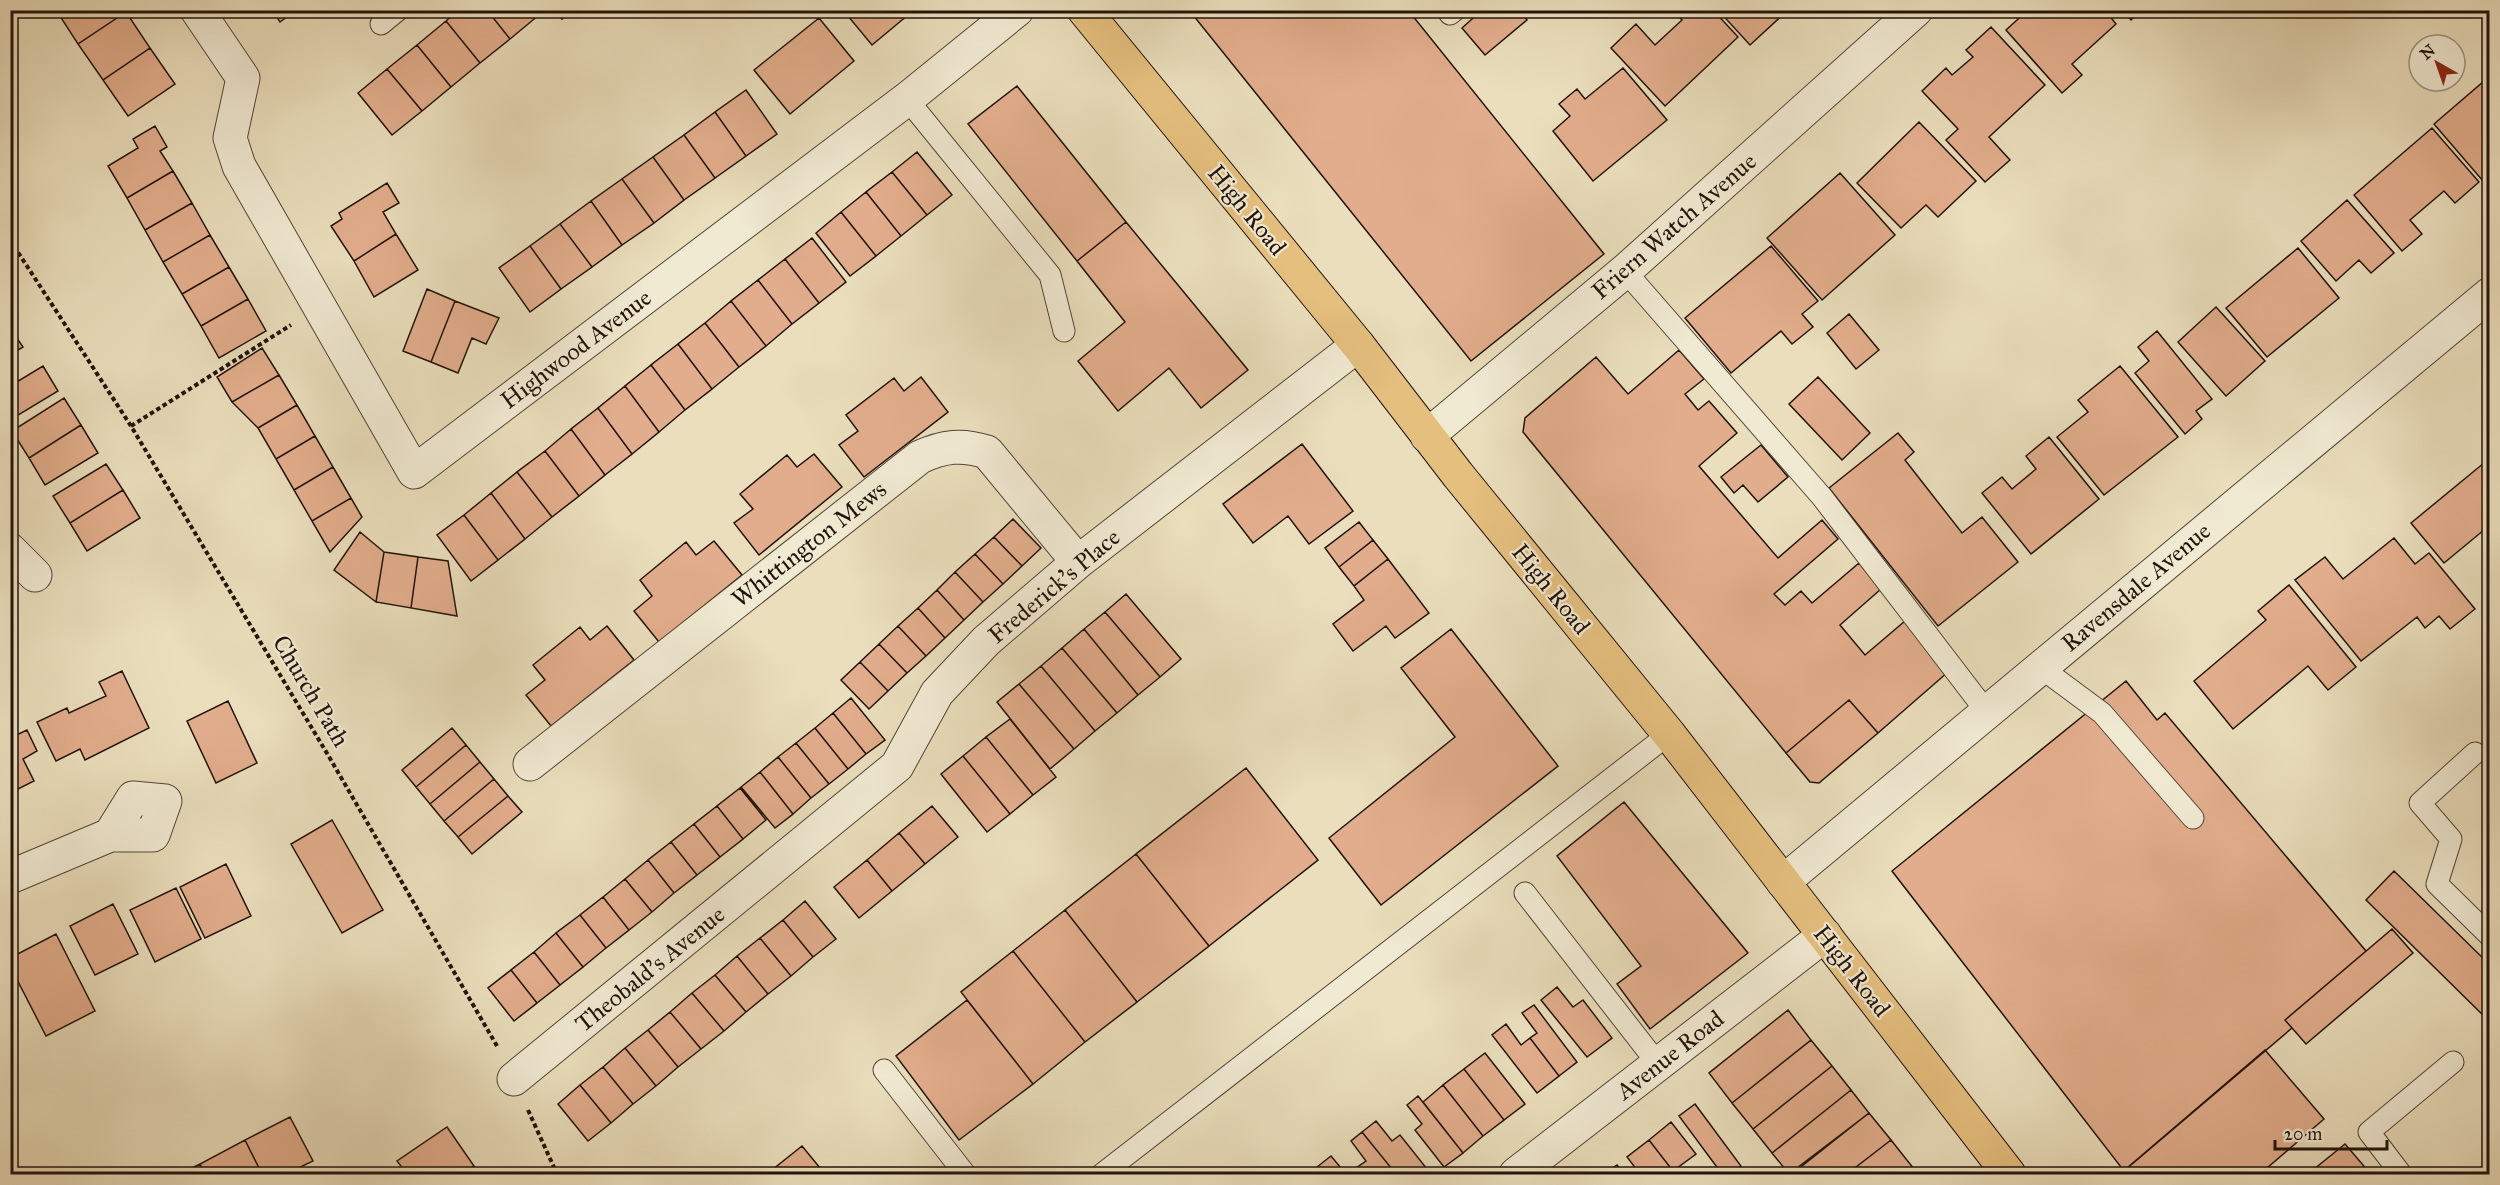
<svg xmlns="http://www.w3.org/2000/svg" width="2500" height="1185" font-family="'IM FELL Great Primer',serif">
  <rect width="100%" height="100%" fill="#eadebc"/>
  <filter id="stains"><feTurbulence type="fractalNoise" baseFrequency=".00333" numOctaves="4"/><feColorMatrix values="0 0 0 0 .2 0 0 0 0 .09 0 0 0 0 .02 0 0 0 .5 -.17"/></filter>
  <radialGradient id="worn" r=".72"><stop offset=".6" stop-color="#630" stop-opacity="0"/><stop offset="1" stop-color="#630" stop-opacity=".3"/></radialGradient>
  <path fill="#e2ad8c" stroke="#21130a" stroke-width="1.5" d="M56 10H125L126 12 78 44Z
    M272 10H296L280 22Z
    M458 10H487L510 39 480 63 446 21Z
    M487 10H535L539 15 510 39Z
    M555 10H571L562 19Z
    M843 10H914L872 45Z
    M1189 10H1408L1604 254 1471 361Z
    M1482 10H1519L1527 20 1485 55 1462 28Z
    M1673 10H1713L1738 37 1665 106 1611 48 1636 24 1655 45 1682 20Z
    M1718 10H1788L1750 45Z
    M2028 10H2105L2116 24 2072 64 2082 75 2062 93 2006 30Z
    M2122 10H2142L2131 20Z
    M126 12 150 48 103 80 78 44Z
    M819 18 854 61 790 114 754 70Z
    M446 21 480 63 451 87 417 45Z
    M1991 27 2045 85 1989 137 2010 160 1985 182 1946 140 1958 129 1922 91 1946 68 1952 75 1973 57 1966 50Z
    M417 45 451 87 422 111 387 69Z
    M150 48 175 84 128 116 103 80Z
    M1623 68 1667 120 1593 181 1553 131 1570 116 1559 104 1577 89 1585 99Z
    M387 69 422 111 392 135 358 93Z
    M2490 76V175L2483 181 2434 124Z
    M1017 86 1126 222 1077 261 968 124Z
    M746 90 777 134 746 156 715 112Z
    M715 112 746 156 715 178 684 135Z
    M1919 122 1976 181 1938 217 1926 205 1901 228 1857 183Z
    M155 126 167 147 160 151 173 171 127 198 108 166 138 148 133 139Z
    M2432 128 2479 182 2455 203 2444 191 2410 220 2422 234 2402 251 2354 195Z
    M684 135 715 178 684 200 653 157Z
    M917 152 952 195 927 215 892 172Z
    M653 157 684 200 654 223 622 179Z
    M173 171 192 203 145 230 127 198Z
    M892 172 927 215 901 236 866 192Z
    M1840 173 1895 235 1822 300 1767 238Z
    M622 179 654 223 622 245 591 201Z
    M387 183 399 203 383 212 396 234 354 261 331 226 342 219 339 213Z
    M866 192 901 236 876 256 841 212Z
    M2347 200 2394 253 2371 273 2359 260 2336 281 2301 241Z
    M591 201 622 245 592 267 560 224Z
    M192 203 210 235 163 262 145 230Z
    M841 212 876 256 850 276 816 233Z
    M1126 222 1248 370 1201 408 1169 368 1118 411 1078 361 1125 322 1077 261Z
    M560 224 592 267 561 289 530 246Z
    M396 234 418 270 374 297 354 261Z
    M210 235 229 267 182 294 163 262Z
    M812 238 846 282 819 303 785 259Z
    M530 246 561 289 530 312 499 268Z
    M1771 246 1818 301 1802 314 1813 327 1792 344 1781 331 1731 373 1685 318Z
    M2298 248 2339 298 2267 357 2226 308Z
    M785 259 819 303 792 324 758 280Z
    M229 267 248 299 201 326 182 294Z
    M758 280 792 324 766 346 731 301Z
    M427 289 455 301 431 362 403 351Z
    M248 299 266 331 219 358 201 326Z
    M455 301 499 318 486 344 472 338 458 373 431 362Z
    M731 301 766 346 739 367 705 323Z
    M2216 307 2265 361 2226 396 2178 342Z
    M1849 314 1879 350 1856 369 1827 333Z
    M705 323 739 367 712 389 678 344Z
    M10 328 23 347 10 355Z
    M2157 331 2212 399 2196 411 2202 419 2185 434 2135 373 2149 361 2138 347Z
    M678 344 712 389 685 410 651 365Z
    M262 348 279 375 232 402 217 377Z
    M1679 350 1704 379 1685 394 1698 410 1709 401 1737 433 1699 466 1778 558 1822 520 1838 539 1774 594 1785 605 1801 591 1812 603 1859 563 1881 589 1840 625 1865 655 1905 621 1948 672 1878 733 1849 700 1786 753 1523 432 1525 418 1596 357 1628 394Z
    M651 365 685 410 659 432 625 386Z
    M43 366 58 391 10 420V386Z
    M2120 366 2178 437 2104 495 2057 437 2088 412 2078 400Z
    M279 375 297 405 258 428 232 402Z
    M921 377 948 412 864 477 839 445 858 431 846 415 894 378 904 391Z
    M1818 377 1870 433 1842 460 1789 404Z
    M625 386 659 432 632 454 598 408Z
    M64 398 81 425 29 458 12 431Z
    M297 405 315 436 276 459 258 428Z
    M598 408 632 454 605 475 571 429Z
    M81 425 98 453 45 485 29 458Z
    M571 429 605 475 579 496 545 451Z
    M1898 433 1914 452 1905 460 1962 533 1982 517 2018 562 1938 626 1829 488Z
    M315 436 333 467 294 490 276 459Z
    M2049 437 2099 499 2031 554 1982 493 2002 477 2012 489 2036 469 2026 456Z
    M1302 444 1353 511 1309 544 1288 516 1253 543 1223 504Z
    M1761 445 1788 477 1758 502 1743 485 1734 493 1721 477Z
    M545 451 579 496 552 517 517 472Z
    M814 454 842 487 759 555 734 523 753 509 740 494 787 455 797 467Z
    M2490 458V525L2444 563 2411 523Z
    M106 464 123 490 70 523 53 496Z
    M333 467 351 498 312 521 294 490Z
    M517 472 552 517 525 539 491 493Z
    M123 490 140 518 87 551 70 523Z
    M491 493 525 539 498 560 464 515Z
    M351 498 362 517 330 552 312 521Z
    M464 515 498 560 471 581 437 535Z
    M1013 519 1041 548 1022 566 994 537Z
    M1359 522 1373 540 1339 567 1325 548Z
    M360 532 384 552 376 602 334 570Z
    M994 537 1022 566 1003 584 975 554Z
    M2394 538 2415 564 2429 553 2475 609 2450 629 2439 616 2425 628 2417 617 2361 661 2295 580 2325 557 2343 579Z
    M1373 540 1388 559 1354 586 1339 567Z
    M714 541 742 575 659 642 634 611 652 596 640 580 686 542 696 555Z
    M384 552 418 557 411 608 376 602Z
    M975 554 1003 584 983 602 955 572Z
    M418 557 448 561 457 616 411 608Z
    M1388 559 1429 613 1395 638 1386 626 1353 651 1333 624 1364 600 1354 586Z
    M955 572 983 602 964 620 937 590Z
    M2289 585 2356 667 2328 690 2308 666 2233 729 2194 681 2266 620 2258 611Z
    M937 590 964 620 945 638 918 608Z
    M1126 594 1181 659 1160 677 1105 612Z
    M918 608 945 638 926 656 898 626Z
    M1105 612 1160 677 1138 695 1084 629Z
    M607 626 634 660 551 726 526 695 545 680 533 665 580 627 590 640Z
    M898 626 926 656 907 673 879 644Z
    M1084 629 1138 695 1117 713 1062 648Z
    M1451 629 1558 766 1381 905 1329 838 1455 737 1401 668Z
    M879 644 907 673 888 691 860 662Z
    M1062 648 1117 713 1095 731 1041 666Z
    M860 662 888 691 869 709 841 680Z
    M1041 666 1095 731 1074 749 1019 684Z
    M122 671 149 728 85 760 80 749 56 761 37 722 67 708 69 713 106 696 99 682Z
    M2126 681 2157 720 2165 713 2366 951 2285 1020 2292 1028 2124 1171 1892 871Z
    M1019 684 1074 749 1050 769 997 702Z
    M851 698 885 740 866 754 833 713Z
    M1849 700 1878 733 1819 783 1810 782 1786 753Z
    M228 701 257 763 216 783 187 721Z
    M833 713 866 754 848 769 815 728Z
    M1010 719 1056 777 1033 795 986 737Z
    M452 728 466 745 416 787 402 770Z
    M815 728 848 769 829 784 796 743Z
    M27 730 37 751 23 759 34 781 10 793V738Z
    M986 737 1033 795 1010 814 963 756Z
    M796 743 829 784 811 798 778 757Z
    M466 745 480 762 430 804 416 787Z
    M963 756 1010 814 987 832 941 774Z
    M778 757 811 798 793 814 760 772Z
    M480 762 494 779 444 821 430 804Z
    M1246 768 1318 860 1209 946 1136 854Z
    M760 772 793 814 775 828 741 787Z
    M494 779 508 796 458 837 444 821Z
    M740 788 766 820 743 839 717 806Z
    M508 796 522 812 472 854 458 837Z
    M1624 802 1748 953 1650 1029 1617 984 1641 966 1557 856Z
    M717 806 743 839 720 857 694 824Z
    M932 806 958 837 925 864 899 833Z
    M332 820 383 910 342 933 291 844Z
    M694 824 720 857 697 875 671 842Z
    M899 833 925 864 892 891 867 860Z
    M671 842 697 875 674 893 648 860Z
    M1136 854 1209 946 1137 1002 1065 910Z
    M648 860 674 893 652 912 625 879Z
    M867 860 892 891 859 918 834 887Z
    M226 864 251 916 205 938 180 887Z
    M2394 871 2490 965V1022L2366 900Z
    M625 879 652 912 629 930 603 897Z
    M176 888 201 939 155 962 130 910Z
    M603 897 629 930 606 948 580 915Z
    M805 901 836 939 813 957 783 920Z
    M113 904 138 954 95 975 70 926Z
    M1065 910 1137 1002 1085 1042 1013 951Z
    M580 915 606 948 583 967 556 933Z
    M783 920 813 957 791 976 760 938Z
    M2392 929 2413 953 2306 1044 2285 1020Z
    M556 933 583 967 560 985 534 952Z
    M56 934 95 1011 46 1036 10 966V958Z
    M760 938 791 976 768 994 737 956Z
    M1013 951 1085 1042 1033 1084 961 992Z
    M534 952 560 985 537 1003 511 970Z
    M737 956 768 994 746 1012 715 975Z
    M511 970 537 1003 514 1021 488 988Z
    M715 975 746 1012 724 1031 692 993Z
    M1557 987 1573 1007 1583 1000 1612 1038 1587 1057 1541 1000Z
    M692 993 724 1031 701 1049 670 1012Z
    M967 1000 1033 1084 959 1140 896 1056Z
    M1534 1005 1577 1062 1559 1076 1530 1038 1537 1033 1522 1013Z
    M1788 1010 1811 1040 1732 1103 1709 1073Z
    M670 1012 701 1049 678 1067 648 1030Z
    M1506 1024 1521 1045 1530 1038 1559 1076 1537 1093 1492 1035Z
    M648 1030 678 1067 656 1086 625 1048Z
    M1811 1040 1832 1066 1753 1129 1732 1103Z
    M625 1048 656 1086 633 1104 603 1067Z
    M2265 1050 2324 1119 2260 1174H2120Z
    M1485 1053 1525 1104 1504 1120 1464 1069Z
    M1832 1066 1851 1090 1772 1153 1753 1129Z
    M603 1067 633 1104 611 1123 580 1085Z
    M1464 1069 1504 1120 1483 1136 1443 1085Z
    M580 1085 611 1123 588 1141 558 1104Z
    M1443 1085 1483 1136 1463 1153 1423 1102Z
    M1851 1090 1869 1113 1789 1174 1772 1153Z
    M1418 1096 1463 1153 1444 1167 1415 1130 1422 1124 1407 1105Z
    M1695 1104 1741 1166 1730 1174H1722L1679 1116Z
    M1869 1113 1891 1140 1847 1174H1792Z
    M290 1117 313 1161 286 1174H262L245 1140Z
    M1376 1121 1392 1141 1400 1135 1431 1174H1396L1362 1132Z
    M1671 1122 1696 1154 1673 1171 1649 1140Z
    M447 1127 474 1166 461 1174H407L397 1161Z
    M1362 1132 1396 1174H1361L1356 1168 1366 1161 1351 1141Z
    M245 1140 262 1174H205L200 1164Z
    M1649 1140 1673 1171 1668 1174H1640L1627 1157Z
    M1891 1140 1918 1174H1847Z
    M2345 1144 2369 1172 2365 1174H2308Z
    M802 1146 825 1174H767Z
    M1331 1156 1346 1174H1323L1317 1167Z
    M200 1164 205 1174H179Z
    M1617 1165 1624 1174H1604Z
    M474 1166 480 1174H461Z
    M1317 1167 1323 1174H1307Z
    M1356 1168 1361 1174H1348Z"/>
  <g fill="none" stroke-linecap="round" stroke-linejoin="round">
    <defs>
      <path id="service" d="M1447 10 1450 14 1455 10
        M381 24 398 10
        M907 99 1050 275 1064 331
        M1625 271 1822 497 1986 711
        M2040 667 2102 713 2193 818
        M2475 753 2420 803 2451 839 2437 884 2490 936
        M1525 893 1658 1064
        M884 1070 965 1174
        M1102 1174 1669 734
        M2401 1174 2369 1132 2453 1062"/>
      <path id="minor" d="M197 10 243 78 230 138 239 166 414 472 907 99 1017 10
        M1427 436 1625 271 1916 10
        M10 550 35 575
        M530 764 920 457C944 446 962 444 987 452L1078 562
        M10 877 110 835H153L165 801 133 798 110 835
        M1783 882 2490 294
        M514 1079 897 766 937 693 986 641 1078 562 1358 345
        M1516 1174 1825 935"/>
      <path id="primary" d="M1084 10 1358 345 1458 475 1669 734 2009 1174"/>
    </defs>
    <use href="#service" stroke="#534636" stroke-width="23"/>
    <use href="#minor" stroke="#534636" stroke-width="35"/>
    <use href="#primary" stroke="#21130a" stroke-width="35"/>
    <path stroke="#21130a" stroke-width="4" stroke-dasharray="4.5 3" stroke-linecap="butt" d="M10 240 131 426 328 755 497 1046
      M131 426 291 325
      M528 1110 557 1174"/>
    <use href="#service" stroke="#f1ead3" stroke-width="21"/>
    <use href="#minor" stroke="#f1ead3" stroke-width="33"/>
    <use href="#primary" stroke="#e5bf7e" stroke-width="33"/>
  </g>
  <g text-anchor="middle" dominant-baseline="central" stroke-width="4.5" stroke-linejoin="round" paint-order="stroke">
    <g font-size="24" fill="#21130a" stroke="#f1ead3">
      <text transform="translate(1247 210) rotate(51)">High Road</text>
      <text transform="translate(1674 226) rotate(-41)">Friern Watch Avenue</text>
      <text transform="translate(576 349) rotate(-37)">Highwood Avenue</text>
      <text transform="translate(809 544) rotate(-38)">Whittington Mews</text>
      <text transform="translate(1054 586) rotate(-40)">Frederick's Place</text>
      <text transform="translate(2136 587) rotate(-40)">Ravensdale Avenue</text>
      <text transform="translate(1551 589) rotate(51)">High Road</text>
      <text transform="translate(311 691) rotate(59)">Church Path</text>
      <text transform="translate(650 969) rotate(-39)">Theobald's Avenue</text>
      <text transform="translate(1852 971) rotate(52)">High Road</text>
      <text transform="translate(1670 1055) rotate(-38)">Avenue Road</text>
    </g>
  </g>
  <rect width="2500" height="1185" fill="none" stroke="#eadebc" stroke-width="36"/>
  <rect x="12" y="12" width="2476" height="1161" fill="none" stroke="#21130a" stroke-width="3"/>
  <rect x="18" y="18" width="2464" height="1149" fill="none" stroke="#21130a" stroke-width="1.5"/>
  <g transform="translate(2437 63) rotate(320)"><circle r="28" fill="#f1ead3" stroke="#9e9483" stroke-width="1.5"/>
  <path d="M0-4.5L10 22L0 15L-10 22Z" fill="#8f2418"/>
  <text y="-9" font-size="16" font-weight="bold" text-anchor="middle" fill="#21130a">N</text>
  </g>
  <path d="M2275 1140v9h112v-9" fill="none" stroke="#21130a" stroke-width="3"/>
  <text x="2284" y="1140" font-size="18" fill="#21130a" stroke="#f1ead3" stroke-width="4.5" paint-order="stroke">20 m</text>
  <rect width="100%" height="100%" filter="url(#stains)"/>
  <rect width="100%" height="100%" fill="url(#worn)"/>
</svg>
